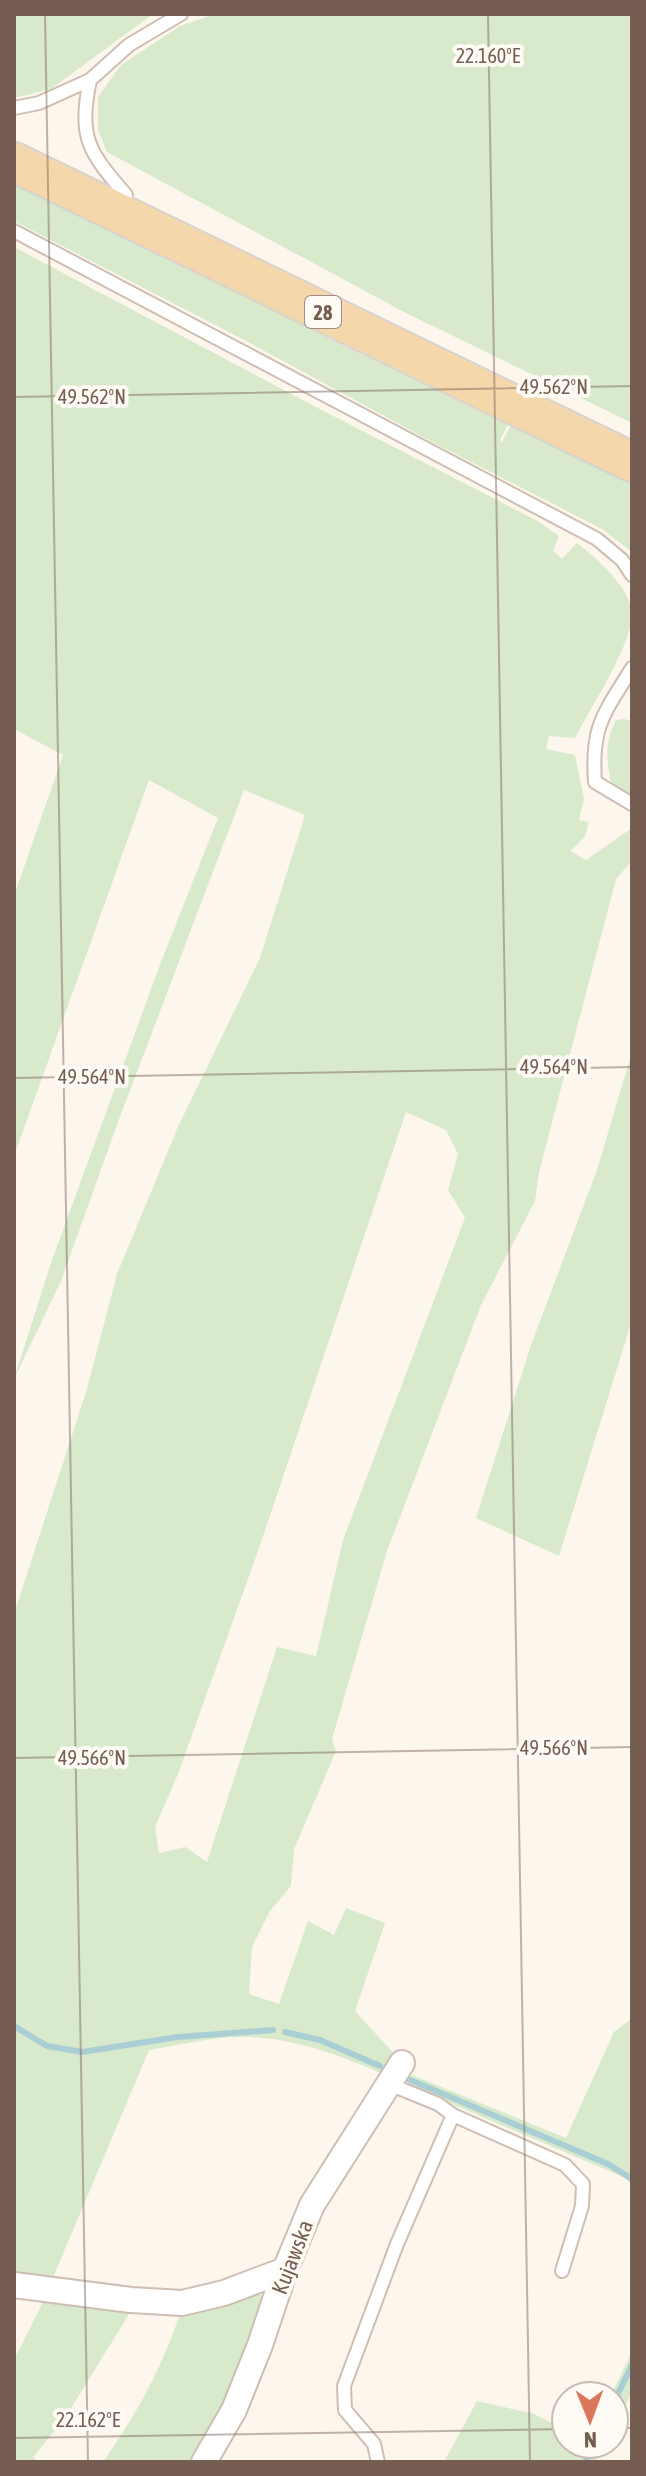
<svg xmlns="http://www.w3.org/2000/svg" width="646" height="2476" font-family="'Asap Condensed',sans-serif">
  <rect width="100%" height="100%" fill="#fcf6ed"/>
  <path fill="#d8e9cc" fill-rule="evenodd" d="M14 14H153L51 89 14 98Z
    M215 14H632V423L406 313 107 152 98 130V97L121 65 180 26Z
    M14 175 512 417 500 440 502 442 515 418 632 476V552L602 529 436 444 248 342 14 221Z
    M14 247 310 404 536 520 559 536 553 551 562 559 577 543C597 559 631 587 632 615 632 644 589 711 575 738L549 736 546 749 575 755 584 799 579 820 588 822C588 837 580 842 570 851L586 860 632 828V861L616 879 539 1172 535 1201 481 1305 387 1551 332 1739 336 1751 294 1849 291 1886 270 1911 252 1947 249 1994 279 2004 308 1921 334 1935 346 1908 385 1923 355 2011 398 2058 385 2075C340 2055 291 2037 242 2037 211 2037 179 2045 149 2050L52 2280 14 2277V1614L87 1389 117 1274 178 1127 260 958 305 815 244 790 118 1122 61 1281 14 1379 52 1260 161 962 218 818 149 780 14 1156V896L63 755 14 729ZM406 1112 446 1130 458 1154 448 1190 465 1218 343 1540 316 1656 277 1647 207 1862 185 1847 159 1853 155 1827 178 1774 258 1551Z
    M624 719 632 721V796L611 782C606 760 605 741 616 720Z
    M632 1052V1320L559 1556 476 1518 531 1345 597 1170Z
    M632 2018V2184L623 2177 408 2085 412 2075 566 2138 614 2032Z
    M246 2295H261L266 2303 249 2356 195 2462H103C136 2415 162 2368 180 2314Z
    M45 2298 131 2311 65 2418 33 2457 38 2462H14V2360Z
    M632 2351V2392L614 2429V2396H611Z
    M477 2401 534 2414 566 2430V2444H601L596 2462H444Z"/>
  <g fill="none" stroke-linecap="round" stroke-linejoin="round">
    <path stroke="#a9cfd5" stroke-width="6" d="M14 2026 47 2046 82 2052 178 2037 273 2030
      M285 2032 320 2040 380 2066
      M408 2079 608 2164 632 2179
      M614 2402 632 2365
      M585 2462 594 2444"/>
    <defs>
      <path id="service" d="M90 80C78 139 89 152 126 195
        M14 108 39 103 90 80 129 45 181 14
        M14 231 597 539 622 560 632 575
        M632 668C604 714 591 725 595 782L632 804
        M453 2115 565 2165 583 2184 582 2206 562 2271
        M378 2462 374 2444 345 2410 344 2386 397 2244 453 2115 438 2104 389 2084"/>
      <path id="minor" d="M14 2285 131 2300 182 2303 224 2293 285 2270
        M204 2462 234 2410 260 2345 285 2270 312 2205 402 2063"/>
      <path id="primary" d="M14 162 632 462"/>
    </defs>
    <use href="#service" stroke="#cebeb3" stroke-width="16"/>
    <use href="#minor" stroke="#cebeb3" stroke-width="28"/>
    <use href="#primary" stroke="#d9d2ce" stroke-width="42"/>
    <use href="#service" stroke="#fff" stroke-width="12"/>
    <use href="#minor" stroke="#fff" stroke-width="24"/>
    <use href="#primary" stroke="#f4d8ac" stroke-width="38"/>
  </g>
  <path fill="none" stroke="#765d51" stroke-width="2" stroke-opacity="0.45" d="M45 14 88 2462M488 14 530 2462M14 397 632 386M14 1078 632 1067M14 1758 632 1747M614 2428H632M14 2438 566 2429"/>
  <g text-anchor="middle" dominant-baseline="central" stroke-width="8" stroke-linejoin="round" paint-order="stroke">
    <rect fill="#fefaf4" stroke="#9f8c82" stroke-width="2" x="305" y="296" width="36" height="32" rx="6"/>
    <g font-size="20" font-weight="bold" fill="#765d51">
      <text x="323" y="312">28</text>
    </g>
    <g font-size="22" fill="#765d51" stroke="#fefaf4">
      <text transform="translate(292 2257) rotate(-69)">Kujawska</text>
    </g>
  </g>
  <g font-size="20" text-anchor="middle" fill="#765d51" stroke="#fefaf4" stroke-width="8" stroke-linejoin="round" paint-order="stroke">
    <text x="488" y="63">22.160°E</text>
    <text x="554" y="394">49.562°N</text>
    <text x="92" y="404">49.562°N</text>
    <text x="554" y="1074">49.564°N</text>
    <text x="92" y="1084">49.564°N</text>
    <text x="554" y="1755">49.566°N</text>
    <text x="92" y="1765">49.566°N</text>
    <text x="88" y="2427">22.162°E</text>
  </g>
  <rect width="646" height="2476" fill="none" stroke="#765d51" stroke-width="32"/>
  <g transform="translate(590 2420) rotate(179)"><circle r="38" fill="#fefaf4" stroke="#c8bbb3" stroke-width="2"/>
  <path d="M0-6L14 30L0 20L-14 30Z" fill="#da775d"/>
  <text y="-12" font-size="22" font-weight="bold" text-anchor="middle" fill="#765d51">N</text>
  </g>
</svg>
